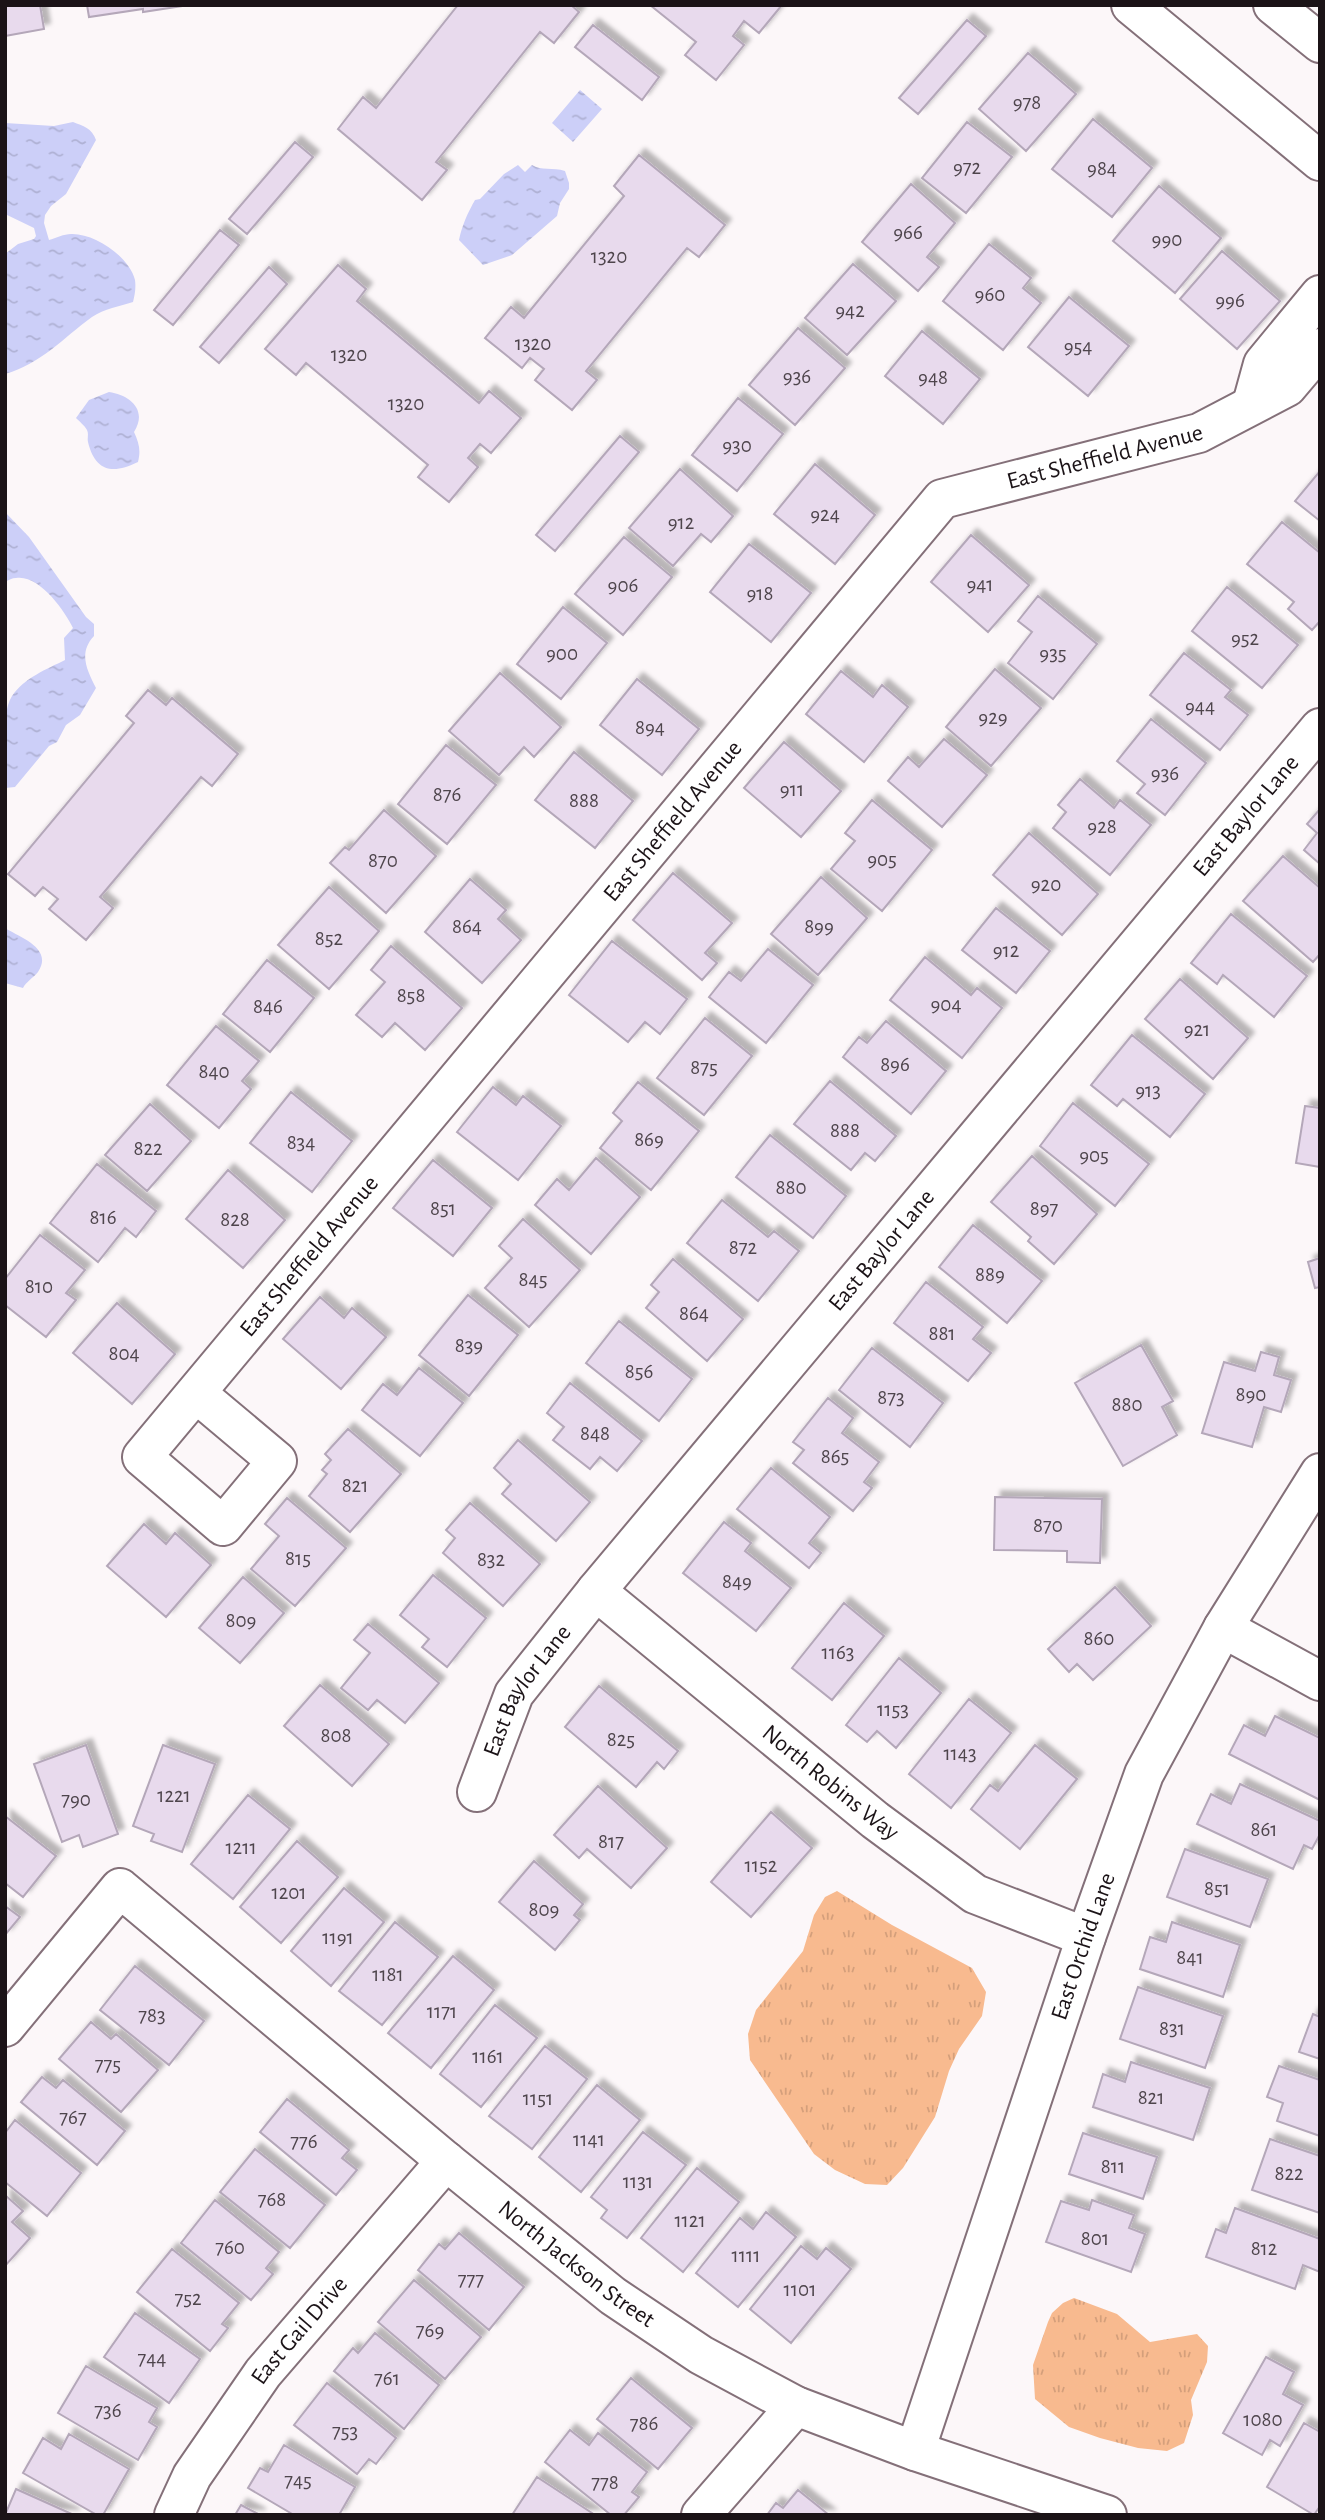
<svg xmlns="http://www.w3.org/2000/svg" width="1325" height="2520" font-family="'Alegreya Sans',sans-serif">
  <defs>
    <pattern id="park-tufts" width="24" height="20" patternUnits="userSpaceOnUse" patternTransform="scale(1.75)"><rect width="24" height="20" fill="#f8ba8f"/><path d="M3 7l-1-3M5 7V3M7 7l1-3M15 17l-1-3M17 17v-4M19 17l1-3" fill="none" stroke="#d49f7b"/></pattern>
    <pattern id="water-ripples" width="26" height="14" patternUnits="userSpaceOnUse" patternTransform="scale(1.75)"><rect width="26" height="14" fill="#cccff8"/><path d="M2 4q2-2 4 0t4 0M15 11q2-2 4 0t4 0" fill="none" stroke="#afb1d4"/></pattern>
    <filter id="shadow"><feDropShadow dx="6" dy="-6" stdDeviation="2" flood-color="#0004"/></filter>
  </defs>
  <rect width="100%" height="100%" fill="#fcf7f9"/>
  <path fill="url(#park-tufts)" d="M837 1891 892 1925 972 1968 986 1992 982 2016 959 2049 949 2071 935 2117 903 2168 887 2185 865 2184 835 2170 814 2154 750 2060 748 2034 756 2010 803 1951 814 1915 825 1897Z
    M1074 2298 1117 2314 1150 2342 1197 2334 1208 2346 1207 2362 1191 2400 1193 2415 1184 2443 1167 2451 1138 2448 1100 2438 1069 2427 1035 2399 1033 2365 1048 2322 1052 2313 1063 2303Z"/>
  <path fill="url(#water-ripples)" d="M580 90 602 109 573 142 552 123Z
    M73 122C83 126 92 128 96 140L66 194 51 206 45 215 44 223 49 240C56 238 64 234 71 234 94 233 129 256 135 280 136 287 135 294 133 302 120 306 104 309 92 317 63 338 41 364 5 374V254L18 244 34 239 36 236 34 228 5 214V123L54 126Z
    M518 165 525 172 532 165C541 171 553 167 565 171L569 183V189L560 203 557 216 512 255 483 265 459 240C462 226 467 214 475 200L480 199 504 174Z
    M109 392C130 395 148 410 134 432 139 443 141 450 138 462 112 475 95 471 88 442 87 438 89 434 87 430 85 426 79 421 76 418L89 400Z
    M5 512 29 537 86 617 94 624V636C78 653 87 670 96 688L80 715 66 725 57 742 49 746 15 787 5 788C5 764 0 715 12 696 24 678 47 669 65 660L64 638 73 628C65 611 39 574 16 578 12 578 9 580 5 582Z
    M5 928C19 937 54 948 38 972 33 978 26 982 23 988L5 983Z"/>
  <path fill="#e8daed" stroke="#b4a7b9" stroke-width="2" filter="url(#shadow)" d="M5 5H40L44 29 5 36Z
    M87 5H189L143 12V9L89 17Z
    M458 5H571L579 12 554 43 540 32 436 162 447 170 422 200 338 129 363 97 376 108Z
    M650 5H782L759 33 744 21 733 36 744 45 716 80 685 55 696 42Z
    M967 20 986 36 918 114 899 98Z
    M593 25 659 77 642 100 575 47Z
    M1028 53 1076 94 1026 151 979 109Z
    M1093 119 1152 168 1112 217 1052 169Z
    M967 122 1012 157 966 213 922 178Z
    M295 142 313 157 247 234 229 219Z
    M639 155 725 225 699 257 687 248 586 371 597 380 572 410 535 380 544 369 530 358 522 368 485 338 511 307 524 318 624 196 614 186Z
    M911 184 955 223 927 257 939 267 918 291 862 242Z
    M1159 186 1221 238 1175 293 1113 241Z
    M220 230 239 245 173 325 154 310Z
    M989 244 1031 278 1023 288 1041 303 1003 350 943 301Z
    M1222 251 1280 301 1237 349 1180 299Z
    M853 264 896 301 847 355 805 318Z
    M338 265 366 289 357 301 479 403 489 391 521 418 491 453 480 444 468 458 478 467 449 502 418 477 428 465 306 363 296 375 265 349Z
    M269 267 287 284 219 363 200 347Z
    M1069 297 1129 346 1088 396 1028 347Z
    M798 328 845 368 795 425 749 385Z
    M922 331 980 379 943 424 885 376Z
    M738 398 783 434 737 491 692 455Z
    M620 436 639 452 555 551 536 535Z
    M815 464 875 515 835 564 774 514Z
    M680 469 733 516 711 542 701 534 673 566 629 528Z
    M1320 471V521L1295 501Z
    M1282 522 1320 553V621L1312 630 1288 609 1294 602 1247 564Z
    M971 535 1029 585 988 632 931 582Z
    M624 537 672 577 623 635 575 594Z
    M749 544 811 593 771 642 710 592Z
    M1227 587 1298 645 1262 688 1192 631Z
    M1038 596 1097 644 1053 699 1008 663 1032 632 1018 621Z
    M563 607 607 643 561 699 517 664Z
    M1184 653 1231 690 1225 697 1248 715 1220 750 1150 695Z
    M995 669 1041 708 991 766 946 727Z
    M841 671 873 697 882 685 908 707 864 762 806 714Z
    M500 673 561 727 534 757 524 747 499 775 449 731Z
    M637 679 699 729 662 775 600 725Z
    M148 690 166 705 172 698 238 754 212 786 201 777 100 897 113 908 86 940 49 909 58 899 43 887 35 896 8 874 134 723 126 716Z
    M1151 719 1206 763 1165 815 1137 793 1145 784 1117 761Z
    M944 739 987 775 942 827 888 781 908 757 919 767Z
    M784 742 841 791 801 837 744 788Z
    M446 745 496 785 447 844 398 804Z
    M574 752 633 801 595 848 535 800Z
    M1080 779 1114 808 1120 800 1151 825 1110 875 1053 828 1066 812 1058 805Z
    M872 800 932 850 882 911 831 869 855 841 845 833Z
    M1320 809V864L1304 850 1317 833 1307 824Z
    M384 810 436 856 386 913 330 863 345 847 349 850Z
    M1029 833 1098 894 1062 935 993 875Z
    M1283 856 1320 888V954L1313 962 1243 901Z
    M673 873 732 923 705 953 717 963 702 980 633 920Z
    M821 877 867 918 818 975 771 934Z
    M470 879 506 910 498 919 521 940 482 983 425 932Z
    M329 887 379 931 329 989 278 945Z
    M996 908 1050 951 1016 993 962 950Z
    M1231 914 1307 976 1274 1017 1223 975 1217 984 1191 963Z
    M612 941 687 999 660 1034 645 1022 628 1042 569 995Z
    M391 946 462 1008 425 1050 395 1023 382 1037 356 1015 385 982 371 970Z
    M768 949 813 985 766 1043 709 997 729 972 741 981Z
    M925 957 971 995 977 988 1002 1008 962 1058 890 1000Z
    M267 960 314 998 270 1052 223 1014Z
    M1180 979 1248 1038 1213 1079 1145 1019Z
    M705 1018 752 1056 704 1115 657 1078Z
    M886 1021 946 1071 911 1114 843 1057 859 1037 867 1043Z
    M216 1026 259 1061 242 1081 251 1089 219 1128 167 1085Z
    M1132 1035 1205 1094 1170 1137 1123 1099 1117 1106 1091 1085Z
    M830 1081 896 1136 875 1161 865 1153 851 1170 794 1124Z
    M638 1082 699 1131 651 1190 600 1148 622 1121 613 1113Z
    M493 1087 516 1105 523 1096 561 1126 518 1180 457 1132Z
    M291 1092 352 1141 312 1192 250 1143Z
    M1073 1103 1149 1164 1115 1206 1040 1146Z
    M150 1104 191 1141 147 1191 105 1155Z
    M1305 1106 1320 1108V1167L1296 1163Z
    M770 1135 846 1196 813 1238 736 1177Z
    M1032 1156 1097 1214 1054 1264 1028 1241 1031 1237 991 1202Z
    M596 1158 640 1197 591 1254 535 1205 557 1179 569 1190Z
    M433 1160 492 1208 453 1256 393 1208Z
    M97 1164 156 1211 136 1237 125 1228 98 1262 50 1223Z
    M228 1170 285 1220 243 1268 186 1219Z
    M722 1200 768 1237 774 1231 799 1251 758 1301 687 1243Z
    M523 1219 580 1270 529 1327 485 1288 512 1258 499 1246Z
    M973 1225 1042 1281 1007 1323 939 1267Z
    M40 1235 85 1270 66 1293 76 1300 46 1337 5 1305V1279Z
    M1320 1258V1287L1315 1288 1308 1262Z
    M673 1259 743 1319 707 1361 646 1308 659 1292 651 1285Z
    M926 1282 983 1327 973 1339 991 1353 968 1381 894 1323Z
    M468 1295 518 1335 469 1396 419 1355Z
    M320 1297 344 1318 352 1308 386 1337 341 1389 283 1339Z
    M117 1303 175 1354 132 1404 73 1353Z
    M619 1321 692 1379 659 1421 586 1363Z
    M1141 1345 1173 1401 1162 1407 1177 1435 1123 1466 1075 1383Z
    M872 1348 943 1403 910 1447 839 1390Z
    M1261 1352 1279 1357 1274 1375 1291 1380 1281 1412 1264 1407 1252 1447 1202 1433 1224 1362 1255 1371Z
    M419 1368 463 1403 420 1456 362 1410 383 1384 397 1395Z
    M570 1383 642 1441 617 1471 600 1457 590 1469 553 1440 564 1427 547 1413Z
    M828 1398 853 1418 842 1433 879 1462 864 1482 872 1488 853 1511 793 1463 804 1450 793 1442Z
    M348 1429 401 1474 350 1532 309 1496 327 1474 322 1470 331 1460 325 1454Z
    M518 1440 590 1502 556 1541 502 1494 511 1484 494 1468Z
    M771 1468 830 1517 809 1543 821 1553 809 1568 737 1509Z
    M995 1497 1102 1499 1100 1563 1067 1562V1551L994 1550Z
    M287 1498 346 1548 295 1606 251 1569 279 1536 265 1524Z
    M470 1503 540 1564 503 1606 443 1553 455 1538 446 1530Z
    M724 1522 751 1543 745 1551 791 1588 756 1631 683 1573Z
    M144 1524 166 1544 175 1533 211 1565 166 1617 107 1566Z
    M433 1575 486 1618 447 1667 422 1647 429 1639 400 1615Z
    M243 1577 284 1613 240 1663 199 1628Z
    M1115 1587 1151 1626 1093 1680 1077 1664 1069 1672 1048 1649Z
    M844 1603 884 1636 832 1700 792 1668Z
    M368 1624 439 1683 405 1723 377 1700 368 1710 341 1688 370 1653 354 1640Z
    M899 1658 941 1693 896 1748 877 1731 867 1742 846 1725Z
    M320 1685 389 1744 352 1786 284 1726Z
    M599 1686 678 1751 664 1769 657 1762 636 1787 565 1727Z
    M969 1699 1011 1733 951 1808 909 1774Z
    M1275 1716 1320 1738V1800L1229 1754 1244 1725 1265 1736Z
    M86 1745 118 1834 83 1847 79 1835 62 1842 34 1764Z
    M163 1745 215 1764 182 1852 151 1841 154 1834 133 1826Z
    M1035 1745 1077 1779 1020 1849 971 1809 990 1785 998 1791Z
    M1240 1784 1320 1821V1834L1312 1849 1304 1845 1293 1869 1197 1824 1211 1794 1231 1804Z
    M598 1786 667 1848 631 1888 587 1849 579 1858 554 1835Z
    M248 1795 290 1829 233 1899 191 1864Z
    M771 1812 812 1848 751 1917 711 1882Z
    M5 1816 56 1856 23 1897 5 1883Z
    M297 1841 338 1877 281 1943 240 1907Z
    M1185 1849 1268 1879 1250 1927 1167 1897Z
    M534 1861 583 1904 574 1915 580 1920 555 1950 499 1902Z
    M344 1888 384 1922 331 1986 291 1951Z
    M5 1906 20 1917 5 1935Z
    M395 1922 438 1957 382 2025 339 1991Z
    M1172 1922 1240 1945 1223 1997 1140 1969 1150 1937 1166 1942Z
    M453 1956 494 1990 431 2068 388 2033Z
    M135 1966 204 2021 169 2065 100 2010Z
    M1138 1987 1223 2016 1205 2068 1120 2039Z
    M495 2005 537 2038 481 2107 440 2074Z
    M1313 2014 1320 2017V2059L1299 2052Z
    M91 2022 111 2039 116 2034 158 2070 121 2112 59 2059Z
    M545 2046 587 2079 532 2149 489 2116Z
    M1131 2062 1210 2088 1193 2140 1093 2107 1103 2074 1125 2082Z
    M1279 2066 1320 2080V2136L1277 2121 1283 2103 1267 2097Z
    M42 2077 56 2088 63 2080 125 2131 97 2165 21 2102Z
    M597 2085 640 2120 581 2192 539 2157Z
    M287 2099 349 2150 342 2158 357 2170 336 2195 260 2132Z
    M15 2120 81 2173 47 2216 5 2182V2133Z
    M643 2132 686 2165 627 2238 601 2218 607 2210 591 2197Z
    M1083 2133 1157 2157 1143 2199 1069 2174Z
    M1270 2139 1320 2156V2213L1252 2190Z
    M255 2149 325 2205 290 2248 220 2192Z
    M697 2168 739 2202 683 2272 641 2238Z
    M5 2195 23 2211 12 2222 30 2238 5 2266Z
    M215 2200 279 2252 266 2268 273 2274 251 2300 181 2243Z
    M1092 2200 1134 2215 1129 2228 1145 2234 1131 2272 1046 2242 1061 2201 1089 2210Z
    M1235 2208 1320 2239V2272L1303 2265 1295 2289 1206 2257 1216 2229 1226 2233Z
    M766 2212 796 2237 738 2307 696 2273 740 2218 753 2229Z
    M459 2233 524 2287 489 2330 418 2270 439 2244 445 2249Z
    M801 2246 817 2259 826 2248 851 2269 791 2343 750 2309Z
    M172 2249 239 2303 222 2324 228 2328 210 2351 137 2292Z
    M414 2280 481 2337 445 2379 378 2322Z
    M135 2313 200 2359 169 2403 104 2357Z
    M375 2333 439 2385 404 2429 334 2371 353 2348 358 2353Z
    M1266 2357 1294 2372 1283 2394 1303 2405 1280 2446 1270 2440 1262 2455 1223 2433Z
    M86 2366 157 2408 149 2422 157 2427 138 2460 58 2413Z
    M631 2378 692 2428 658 2469 597 2419Z
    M327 2383 396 2438 376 2464 369 2459 357 2474 294 2425Z
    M1304 2423 1320 2432V2506L1314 2515 1267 2487Z
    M570 2430 589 2445 598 2433 647 2472 632 2492 639 2497 624 2515H611L545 2462Z
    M69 2434 129 2469 103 2515H97L23 2473 43 2438 61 2449Z
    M284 2445 355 2487 339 2515H294L248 2488 260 2468 268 2472Z
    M537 2477 595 2515H512Z
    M16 2489 74 2515H5Z
    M798 2490 829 2515H767L776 2503 783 2508Z
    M241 2505 260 2515H235Z"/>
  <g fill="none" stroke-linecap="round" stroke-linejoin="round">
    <defs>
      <g id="minor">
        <path d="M1252 404 1263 364 1320 295"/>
        <path id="s1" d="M196 1393 277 1461 223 1526 142 1457 942 499 1199 433 1287 387 1320 348"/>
        <path id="s2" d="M596 1591 875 1820 975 1894 1086 1937"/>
        <path d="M1223 1628 1320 1681"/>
        <path id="s3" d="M477 1792 514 1694 596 1591 1320 728"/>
        <path id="s4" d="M5 2027 120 1888 446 2161 613 2296 701 2355 796 2406 915 2451 1107 2515"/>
        <path id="s5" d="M915 2451 1086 1937 1144 1774 1223 1628 1320 1473"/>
        <path id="s6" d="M174 2515 192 2476 263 2373 446 2161"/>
        <path d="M701 2515 796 2406"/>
      </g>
      <path id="major" d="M1131 5 1320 161
        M1273 5 1320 43"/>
    </defs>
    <use href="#minor" stroke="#847079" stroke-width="42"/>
    <use href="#major" stroke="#847079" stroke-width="42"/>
    <use href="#minor" stroke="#fff" stroke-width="38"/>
    <use href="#major" stroke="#fff" stroke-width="38"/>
  </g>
  <g text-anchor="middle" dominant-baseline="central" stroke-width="6" stroke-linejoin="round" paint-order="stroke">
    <g font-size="21" fill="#4e454c">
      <text x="1027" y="102">978</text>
      <text x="967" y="167">972</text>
      <text x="1102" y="168">984</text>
      <text x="908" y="232">966</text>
      <text x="1167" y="239">990</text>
      <text x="609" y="256">1320</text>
      <text x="990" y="294">960</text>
      <text x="1230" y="300">996</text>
      <text x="850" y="310">942</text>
      <text x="533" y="343">1320</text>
      <text x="1078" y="346">954</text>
      <text x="349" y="354">1320</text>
      <text x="797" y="376">936</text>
      <text x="933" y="377">948</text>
      <text x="406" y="403">1320</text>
      <text x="737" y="445">930</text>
      <text x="825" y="514">924</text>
      <text x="681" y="522">912</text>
      <text x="980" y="584">941</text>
      <text x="623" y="585">906</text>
      <text x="760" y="593">918</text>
      <text x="1245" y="638">952</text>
      <text x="562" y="653">900</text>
      <text x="1053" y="653">935</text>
      <text x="1200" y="706">944</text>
      <text x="993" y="717">929</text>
      <text x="650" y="727">894</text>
      <text x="1165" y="773">936</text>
      <text x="792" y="789">911</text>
      <text x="447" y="794">876</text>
      <text x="584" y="800">888</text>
      <text x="1102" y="826">928</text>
      <text x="882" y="859">905</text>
      <text x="383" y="860">870</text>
      <text x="1046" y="884">920</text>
      <text x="467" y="926">864</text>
      <text x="819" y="926">899</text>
      <text x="329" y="938">852</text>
      <text x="1006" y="950">912</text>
      <text x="411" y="995">858</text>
      <text x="946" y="1004">904</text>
      <text x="268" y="1006">846</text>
      <text x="1197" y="1029">921</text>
      <text x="895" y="1064">896</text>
      <text x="704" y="1067">875</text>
      <text x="214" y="1071">840</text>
      <text x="1148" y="1090">913</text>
      <text x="845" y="1130">888</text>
      <text x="649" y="1139">869</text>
      <text x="301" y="1142">834</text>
      <text x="148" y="1148">822</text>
      <text x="1094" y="1155">905</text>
      <text x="791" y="1187">880</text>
      <text x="443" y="1208">851</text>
      <text x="1044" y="1208">897</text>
      <text x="103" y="1217">816</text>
      <text x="235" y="1219">828</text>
      <text x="743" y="1247">872</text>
      <text x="990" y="1274">889</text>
      <text x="533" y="1279">845</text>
      <text x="39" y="1286">810</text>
      <text x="694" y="1313">864</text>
      <text x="942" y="1333">881</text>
      <text x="469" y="1345">839</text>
      <text x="124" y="1353">804</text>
      <text x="639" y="1371">856</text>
      <text x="1251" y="1394">890</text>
      <text x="891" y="1397">873</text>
      <text x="1127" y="1404">880</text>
      <text x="595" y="1433">848</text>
      <text x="835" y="1456">865</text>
      <text x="355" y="1485">821</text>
      <text x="1048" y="1525">870</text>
      <text x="298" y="1558">815</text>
      <text x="491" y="1559">832</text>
      <text x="737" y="1581">849</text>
      <text x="241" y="1620">809</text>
      <text x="1099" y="1638">860</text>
      <text x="838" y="1652">1163</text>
      <text x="893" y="1709">1153</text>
      <text x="336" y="1735">808</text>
      <text x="621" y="1739">825</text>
      <text x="960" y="1753">1143</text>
      <text x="174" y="1795">1221</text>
      <text x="76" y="1799">790</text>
      <text x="1264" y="1829">861</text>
      <text x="611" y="1841">817</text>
      <text x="241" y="1847">1211</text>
      <text x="761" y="1865">1152</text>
      <text x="1217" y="1888">851</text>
      <text x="289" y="1892">1201</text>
      <text x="544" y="1909">809</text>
      <text x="338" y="1937">1191</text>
      <text x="1190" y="1957">841</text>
      <text x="388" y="1974">1181</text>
      <text x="442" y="2011">1171</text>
      <text x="152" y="2015">783</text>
      <text x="1172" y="2028">831</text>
      <text x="488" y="2056">1161</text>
      <text x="108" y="2064">775</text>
      <text x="1151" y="2097">821</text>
      <text x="538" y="2098">1151</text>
      <text x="73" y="2117">767</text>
      <text x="589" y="2139">1141</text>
      <text x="304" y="2141">776</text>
      <text x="1113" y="2166">811</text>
      <text x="1289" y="2173">822</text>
      <text x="638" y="2181">1131</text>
      <text x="272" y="2199">768</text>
      <text x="690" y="2220">1121</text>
      <text x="1095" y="2238">801</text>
      <text x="230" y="2247">760</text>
      <text x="1264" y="2248">812</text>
      <text x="746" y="2255">1111</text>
      <text x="471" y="2279">777</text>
      <text x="800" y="2289">1101</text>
      <text x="188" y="2298">752</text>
      <text x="430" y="2330">769</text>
      <text x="152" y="2358">744</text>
      <text x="387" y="2378">761</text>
      <text x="108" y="2410">736</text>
      <text x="1263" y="2419">1080</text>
      <text x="644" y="2423">786</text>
      <text x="345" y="2431">753</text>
      <text x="298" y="2480">745</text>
      <text x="605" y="2482">778</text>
    </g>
    <g font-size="24" fill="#1b1317" stroke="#fff">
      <text stroke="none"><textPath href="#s1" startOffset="1713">East Sheffield Avenue</textPath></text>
      <text stroke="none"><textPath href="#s3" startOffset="1248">East Baylor Lane</textPath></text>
      <text stroke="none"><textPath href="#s1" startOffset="1125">East Sheffield Avenue</textPath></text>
      <text stroke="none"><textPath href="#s3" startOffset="681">East Baylor Lane</textPath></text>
      <text stroke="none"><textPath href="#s1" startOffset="558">East Sheffield Avenue</textPath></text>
      <text stroke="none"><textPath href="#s3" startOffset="114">East Baylor Lane</textPath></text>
      <text stroke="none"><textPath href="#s2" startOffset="303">North Robins Way</textPath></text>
      <text stroke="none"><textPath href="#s5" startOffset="532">East Orchid Lane</textPath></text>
      <text stroke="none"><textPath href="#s4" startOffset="772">North Jackson Street</textPath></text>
      <text stroke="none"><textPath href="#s6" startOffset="224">East Gail Drive</textPath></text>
    </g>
  </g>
  <rect width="1325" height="2520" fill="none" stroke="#1b1317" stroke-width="14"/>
</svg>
